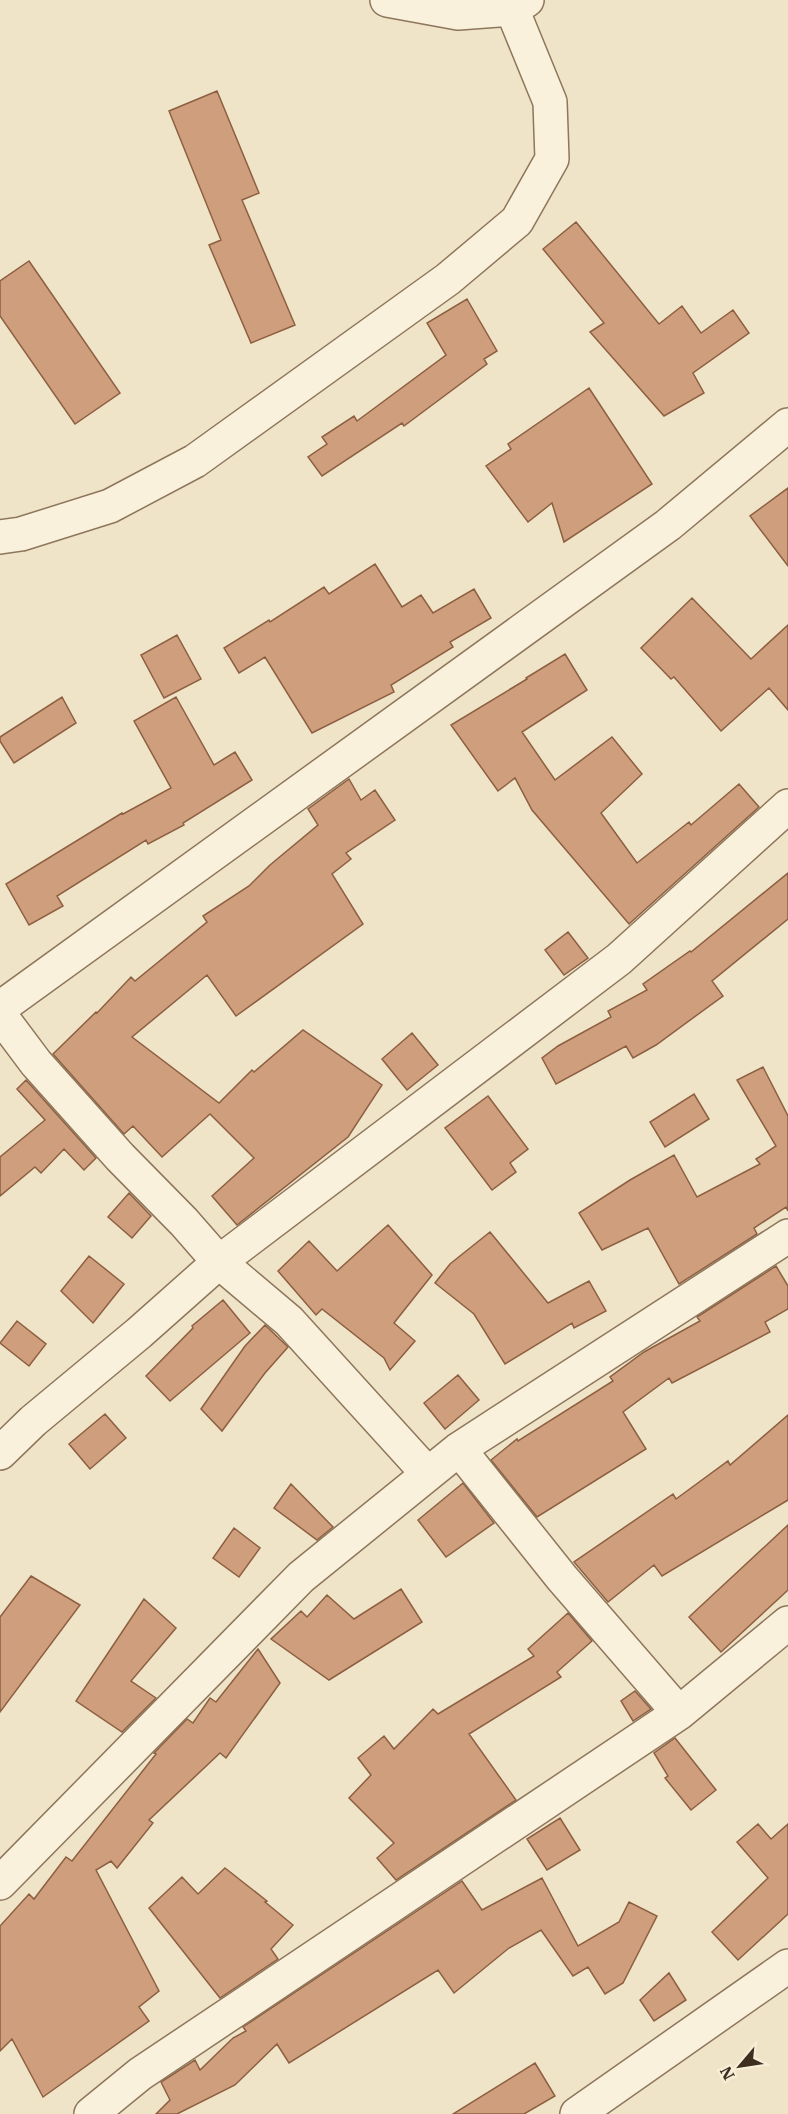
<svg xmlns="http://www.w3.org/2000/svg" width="788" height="2114" font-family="'IBM Plex Serif',serif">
  <rect width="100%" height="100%" fill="#f0e4c8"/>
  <path fill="#cf9f7d" stroke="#8d5f41" stroke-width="1.5" d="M217 91 259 193 242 200 295 325 251 343 209 245 221 240 169 111Z
    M576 222 659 324 682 306 701 333 733 310 749 333 693 373 704 393 664 416 590 332 604 323 543 249Z
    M29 261 120 393 75 424 0 316V281Z
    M467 299 497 351 484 359 487 364 404 426 402 423 322 476 308 457 327 444 322 437 354 416 357 421 446 355 427 323Z
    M589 388 652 484 564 542 552 503 528 522 486 466 511 449 508 444Z
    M788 488V566L750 516Z
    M375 564 402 607 421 595 433 613 474 589 491 618 450 642 453 647 391 685 394 692 312 733 265 657 239 673 224 648 269 620 270 622 324 587 329 594Z
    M692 598 751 659 788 625V710L769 688 721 731 674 677 671 679 641 648Z
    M177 635 201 679 164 698 141 655Z
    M565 654 587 690 522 732 555 780 612 737 642 774 601 813 637 863 689 822 691 825 739 784 759 807 629 924 532 810 515 778 498 791 451 725 527 679 526 678Z
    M62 697 76 723 14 763 0 741V737Z
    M176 697 214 765 235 752 252 780 183 823 184 825 148 844 146 840 57 896 63 906 29 925 6 884 122 813 123 814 171 788 134 721Z
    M349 779 361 800 375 790 395 820 346 853 351 859 332 874 363 924 236 1016 207 975 132 1037 219 1103 252 1070 254 1072 303 1030 382 1085 348 1137 237 1225 212 1196 254 1158 210 1114 162 1157 133 1126 124 1134 53 1054 96 1012 97 1013 131 977 135 981 207 922 203 916 249 886 270 865 318 825 308 809Z
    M788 873V919L712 981 723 996 656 1045 633 1058 626 1046 556 1084 542 1058 558 1046 611 1017 608 1011 647 990 643 984 690 951 691 952Z
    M568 932 588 958 564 975 545 950Z
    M412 1033 438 1065 407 1090 382 1059Z
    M763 1067 788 1116V1211L786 1207 754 1228 757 1234 679 1284 648 1228 602 1250 579 1213 630 1180 674 1155 697 1197 760 1164 756 1159 776 1146 737 1080Z
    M26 1080 96 1158 84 1170 64 1149 41 1173 35 1167 0 1196V1157L45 1120 17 1089Z
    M694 1094 709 1119 665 1147 650 1122Z
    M488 1096 528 1149 510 1163 516 1172 492 1190 445 1128Z
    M129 1193 151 1216 132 1238 108 1217Z
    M388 1225 432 1275 394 1323 415 1341 390 1370 384 1358 322 1309 316 1315 278 1271 309 1241 337 1271Z
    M490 1232 548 1303 589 1281 606 1311 574 1328 572 1323 505 1364 474 1314 435 1283 450 1264Z
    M89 1256 124 1284 93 1323 61 1291Z
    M776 1266 788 1286V1309L765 1322 770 1332 672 1383 669 1378 623 1412 646 1449 537 1517 491 1460 517 1439 518 1441 613 1381 610 1377 644 1352 700 1321 697 1317Z
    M223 1300 250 1333 170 1401 146 1376 193 1328 192 1326Z
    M17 1321 46 1344 29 1366 0 1343Z
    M265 1325 288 1347 265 1373 222 1431 201 1409 245 1346Z
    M458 1375 479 1400 445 1429 424 1403Z
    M105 1414 126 1438 90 1469 69 1444Z
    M788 1415V1500L662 1576 654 1565 608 1602 574 1562 673 1494 676 1499 728 1461 730 1465Z
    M463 1483 494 1523 446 1557 418 1520Z
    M291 1484 333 1527 317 1540 274 1508Z
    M788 1525V1590L721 1652 689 1617Z
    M234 1528 260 1548 239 1577 213 1558Z
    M31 1576 80 1605 0 1712V1617Z
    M401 1589 422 1622 329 1680 271 1639 301 1611 307 1617 327 1595 354 1619Z
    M144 1599 176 1628 131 1681 156 1698 122 1732 76 1701Z
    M568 1613 592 1641 557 1672 561 1677 469 1734 516 1800 396 1880 377 1858 394 1843 349 1798 371 1775 358 1758 384 1736 394 1749 433 1709 438 1714 534 1656 528 1649Z
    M258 1649 280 1683 226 1758 220 1753 149 1820 153 1823 117 1868 111 1861 96 1870 159 1991 139 2007 149 2021 43 2097 12 2039 0 2051V1926L29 1894 34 1899 66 1857 72 1861 156 1754 154 1753 187 1719 193 1723 210 1698 216 1702Z
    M635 1691 651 1709 633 1721 621 1701Z
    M675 1738 716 1790 691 1810 665 1778 668 1776 654 1753Z
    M560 1818 580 1850 547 1870 527 1839Z
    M758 1824 771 1839 788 1824V1914L738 1960 712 1932 768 1878 737 1842Z
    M225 1868 267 1901 265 1902 293 1925 271 1949 278 1959 220 1998 149 1908 182 1877 198 1894Z
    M542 1878 578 1946 619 1922 629 1902 657 1916 623 1983 605 1994 588 1967 573 1976 541 1930 509 1948 454 1993 438 1970 289 2063 277 2044 235 2085 177 2114H156L170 2100 161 2082 195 2060 200 2070 233 2038 246 2031 243 2027 462 1881 482 1910Z
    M669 1973 686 2000 654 2021 640 2000Z
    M535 2063 555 2096 524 2114H453Z"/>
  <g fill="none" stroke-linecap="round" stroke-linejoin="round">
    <defs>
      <path id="minor" d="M387 0 458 13 512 9 527 0
        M0 537 21 534 110 506 195 461 448 279 517 221 552 159 550 102 512 9 514 0
        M0 1008 668 525 788 425
        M0 1015 36 1063 120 1157 184 1222 219 1262 289 1321 428 1474
        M459 1449 562 1578 679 1713
        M0 1453 33 1421 139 1333 219 1262 619 959 788 806
        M0 1883 301 1577 459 1449 788 1236
        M91 2114 140 2074 679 1713 788 1623
        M577 2114 788 1966"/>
    </defs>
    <use href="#minor" stroke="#8d765c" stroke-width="36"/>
    <use href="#minor" stroke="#faf1dc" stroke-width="33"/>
  </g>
  <g transform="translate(740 2066) rotate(241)" stroke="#f7eed8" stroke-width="4.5" paint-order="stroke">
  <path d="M0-4.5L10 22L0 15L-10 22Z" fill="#3d2e20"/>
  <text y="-9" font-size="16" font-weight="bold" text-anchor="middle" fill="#3d2e20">N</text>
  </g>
</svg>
